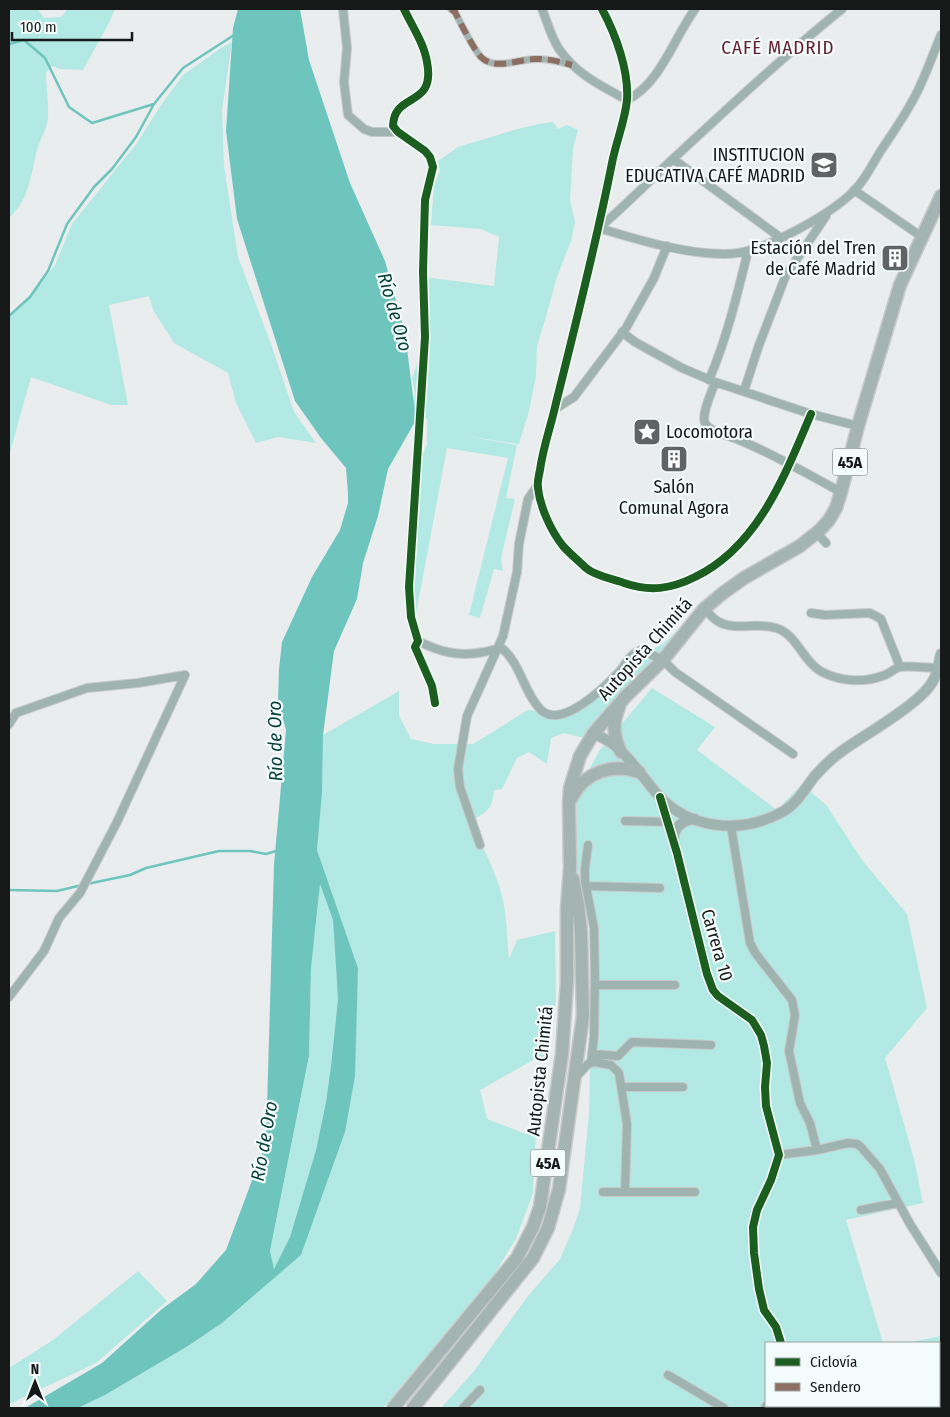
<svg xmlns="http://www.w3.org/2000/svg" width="950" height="1417" font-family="'Fira Sans Condensed',sans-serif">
  <rect width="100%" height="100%" fill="#e9eded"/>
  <path fill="#b3e9e4" d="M9 9H38L44 18 61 17 68 9H115L108 25 83 70 60 69 53 66 46 72C46 87 49 103 48 118 47 128 42 136 39 144 30 172 32 197 9 218Z
    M232 42 222 110 224 166 238 257 271 344 294 412 316 443 278 437 256 443 236 403 228 373 174 343 153 310 149 296 109 305 128 405H111L31 377 9 456V316L30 297 55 265 72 224 137 143 161 105 183 75 221 48Z
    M553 122 558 129 567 125 578 130 573 149 570 200 575 222 571 241 557 277 545 320 537 346 536 376 529 411 519 444 459 435 517 445 506 498 515 499 501 558 503 571 494 569 480 618 469 615 508 458 447 448 411 640 422 456 427 445V419L411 411 415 393 412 378 426 340 424 277 494 286 499 237 481 229 431 225 434 185 440 171 438 161 458 147 514 130 538 124Z
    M700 609 585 738 564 733 551 738 547 764 529 752 517 758 502 789 494 790C493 810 485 813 469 822 484 848 498 875 504 905 507 922 507 941 509 959L517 940 555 931 556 1000 543 1062 535 1059 480 1090 487 1119 526 1134 536 1131 533 1193 516 1239 493 1276 383 1408H78L105 1395 188 1346 222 1323 301 1255 345 1132 358 968 317 850 322 793 323 735 399 691V716L411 739 434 744H473L528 710 539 711 552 719H562L572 714 616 671 631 660 663 644Z
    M652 688 715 727 697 750 777 810 802 784 827 806 862 860 907 914 927 1008 885 1058 914 1159 923 1203 846 1220 883 1343H766V1406H939V1343H907L941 1336V1408H441L474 1371 528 1296 560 1259 573 1229 580 1208 589 1114 591 1031 590 930 577 870V793L599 751Z
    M320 883 333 920 338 999 331 1066 326 1102 316 1150 290 1237 274 1269 270 1251 309 1056 311 968Z
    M138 1271 167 1301 96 1363 9 1404V1368L53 1340Z"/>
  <path fill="#6ec5bd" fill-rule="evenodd" d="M238 9H300L309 60 350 183 385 261 405 333 416 420 388 469 378 516 363 563 357 599 334 651 323 735 322 793 317 850 358 968 355 1076 345 1132 301 1255 222 1323 188 1346 105 1395 78 1408H25L102 1363 162 1309 196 1284 226 1250 266 1143 274 865 286 730 278 701 279 669 282 642 312 577 340 530 348 503V493L346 468 321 438 295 401 237 219 226 131 233 28ZM320 884 333 920 338 999 331 1066 326 1102 316 1150 290 1237 274 1269 270 1251 309 1056 311 968Z"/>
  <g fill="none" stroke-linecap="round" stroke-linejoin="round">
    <path stroke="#6ec5bd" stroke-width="2.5" d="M9 44 24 40 45 58 69 107 92 123 154 104
      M9 316 30 297 48 271 67 224 94 187 112 169 136 137 154 104 183 68 234 35
      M87 884 130 875 146 868 219 851H250L266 854 276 851
      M9 890 57 891 82 885"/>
    <defs>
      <path id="pedestrian" d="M451 9 455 12C460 22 475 52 482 58 497 71 521 58 538 59 550 59 561 62 572 65"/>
      <path id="minor" d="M343 9 347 48 344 82 348 115 364 129 372 132H398
        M404 9C412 26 424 43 427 62 436 109 394 91 393 126L398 132 425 151 430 157 433 167 425 200 423 272 425 337 409 587 411 617 418 641 415 647 432 686 435 703
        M542 9C547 21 551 37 559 49 577 75 600 85 627 100
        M602 9C616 35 629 71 627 100 625 121 616 142 612 163 596 244 576 323 556 403 551 426 543 447 540 470 539 475 537 482 538 488 540 507 551 531 563 546 570 554 579 561 586 568 595 576 613 579 624 583 650 592 671 589 695 577 758 547 785 475 811 414
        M627 100C660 84 674 38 695 9
        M673 159 781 238
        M854 190 922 237
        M599 228C638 240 685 254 725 254 747 254 770 244 789 234 813 222 836 209 855 190 866 178 872 165 880 152 892 134 904 117 914 98 925 78 932 56 941 35
        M599 228C626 205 649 181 674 158 729 107 784 56 842 9
        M622 332 635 342 682 368 715 382 811 414 858 426
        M709 380C727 338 737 295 748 251
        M715 382C712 392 701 414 705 423 711 433 728 435 739 440 774 454 807 474 841 492
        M744 391 759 345 786 275 826 216
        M555 409 574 397 626 328 654 278 667 246
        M817 533 826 543
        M704 609C709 613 713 619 719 622 736 631 757 622 776 628 797 634 803 662 822 672 842 682 865 683 885 675 890 673 894 669 899 667 908 665 927 668 937 668
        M811 613 825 615 870 613 881 619 900 667
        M418 641C440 652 459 657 484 652 491 651 496 648 503 649 521 665 524 693 541 710 562 730 606 686 620 671 626 663 631 653 641 650L663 660 675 672 793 754
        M9 724 16 713 87 688 138 683 185 675
        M660 797 677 853 707 974 713 990 718 996 752 1020 761 1035 764 1046 767 1063 765 1087 766 1106 779 1155 771 1180 757 1210 753 1227 754 1253 759 1289 764 1310 776 1327 781 1343
        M625 821 667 822
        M731 826 750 943 756 954 792 1000 795 1015 789 1051 800 1103 810 1123 817 1150
        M480 845 460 787 458 769 467 716 503 636 517 572 519 544 528 499 537 486
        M588 845 585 868V881L594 928 595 979 594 1037 591 1063
        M586 886 660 888
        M595 985H675
        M9 997 44 951 59 918 80 893 117 822 185 675
        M593 1054 618 1056 632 1042 711 1045
        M575 1078 588 1064 594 1062 611 1065 619 1073 627 1124 625 1192
        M621 1087H683
        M779 1155 817 1150 848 1143 857 1144 861 1147 880 1169 910 1224 941 1273
        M603 1192H695
        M861 1210 898 1203
        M668 1375 724 1408
        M463 1408 480 1390
        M765 1408 766 1406"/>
      <path id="tertiary" d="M593 734C622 742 639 774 658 795 691 831 744 834 784 811 797 803 805 789 814 777 822 768 832 758 842 751 864 735 924 702 934 679 938 672 939 662 941 654
        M674 843C672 829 681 820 695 819"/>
      <path id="trunk" d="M619 707C612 723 613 737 621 752
        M571 799C584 772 612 763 639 772
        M393 1408 517 1258 533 1227 540 1207 562 1054 567 982V908L570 868 569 803 570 788 580 756 593 734 626 696 663 660 704 609 723 593 744 578 800 546 820 530 829 520 836 508 841 492 858 426 900 285 941 196
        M413 1408 533 1258 548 1228 559 1189 583 1016 581 932 578 904 573 879"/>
    </defs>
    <use href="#pedestrian" stroke="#c8caca" stroke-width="8"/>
    <use href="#minor" stroke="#c8caca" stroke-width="10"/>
    <use href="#tertiary" stroke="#c8caca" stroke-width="12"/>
    <use href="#trunk" stroke="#c8caca" stroke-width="15"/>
    <use href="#pedestrian" stroke="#9fb3b1" stroke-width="5.5"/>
    <use href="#minor" stroke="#9fb3b1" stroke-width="8"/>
    <use href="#tertiary" stroke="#9fb3b1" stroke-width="10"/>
    <use href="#trunk" stroke="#a4b4b2" stroke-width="12"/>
    <path stroke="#8d6e63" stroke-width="6" stroke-dasharray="12 6" stroke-linecap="butt" d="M451 9 455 12C460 22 475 52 482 58 497 71 521 58 538 59 550 59 561 62 572 65"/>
    <defs>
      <path id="cycleway" d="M404 9C412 26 424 43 427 62 436 109 394 91 393 126L398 132 425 151 430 157 433 167 425 200 423 272 425 337 409 587 411 617 418 641 415 647 432 686 435 703
        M602 9C616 35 629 71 627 100 625 121 616 142 612 163 596 244 576 323 556 403 551 426 543 447 540 470 539 475 537 482 538 488 540 507 551 531 563 546 570 554 579 561 586 568 595 576 613 579 624 583 650 592 671 589 695 577 758 547 785 475 811 414
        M660 797 677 853 707 974 713 990 718 996 752 1020 761 1035 764 1046 767 1063 765 1087 766 1106 779 1155 771 1180 757 1210 753 1227 754 1253 759 1289 764 1310 776 1327 781 1343"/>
    </defs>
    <use href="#cycleway" stroke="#f4fcfb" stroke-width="11"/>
    <use href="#cycleway" stroke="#1b5e20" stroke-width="8"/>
  </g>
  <defs>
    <symbol id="school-square" viewBox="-11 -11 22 22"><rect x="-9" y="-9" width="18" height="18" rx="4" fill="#606363" stroke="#f4fcfb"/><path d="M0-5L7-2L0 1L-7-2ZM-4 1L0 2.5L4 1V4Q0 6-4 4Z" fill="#fff"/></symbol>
    <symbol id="building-square" viewBox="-11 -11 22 22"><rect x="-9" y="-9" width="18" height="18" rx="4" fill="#606363" stroke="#f4fcfb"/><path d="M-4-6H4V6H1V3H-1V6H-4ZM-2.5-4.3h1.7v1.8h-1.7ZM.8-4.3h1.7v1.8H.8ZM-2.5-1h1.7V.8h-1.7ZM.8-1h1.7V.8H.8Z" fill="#fff"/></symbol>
    <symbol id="sight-square" viewBox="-11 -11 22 22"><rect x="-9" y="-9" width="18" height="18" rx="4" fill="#606363" stroke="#f4fcfb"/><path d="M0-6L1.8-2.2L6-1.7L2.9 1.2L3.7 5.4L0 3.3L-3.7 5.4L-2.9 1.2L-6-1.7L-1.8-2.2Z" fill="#fff"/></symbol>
  </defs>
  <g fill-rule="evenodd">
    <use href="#school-square" x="808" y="149" width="32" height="32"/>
    <use href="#building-square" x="879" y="242" width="32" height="32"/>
    <use href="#sight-square" x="631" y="416" width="32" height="32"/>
    <use href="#building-square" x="658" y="443" width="32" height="32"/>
  </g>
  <g text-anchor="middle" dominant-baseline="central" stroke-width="4.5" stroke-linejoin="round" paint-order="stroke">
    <g fill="#f4fcfb" stroke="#595d5c" stroke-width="1">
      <rect x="832.5" y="448.5" width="35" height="27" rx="4"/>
      <rect x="530.5" y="1149.5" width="35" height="27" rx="4"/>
    </g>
    <g font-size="16" font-weight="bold" fill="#161918">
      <text x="850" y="462">45A</text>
      <text x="548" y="1163">45A</text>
    </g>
    <g font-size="18" fill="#161918" stroke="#f4fcfb" text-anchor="end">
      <text x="805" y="155">INSTITUCION<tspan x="805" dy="21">EDUCATIVA CAFÉ MADRID</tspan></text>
      <text x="876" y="248">Estación del Tren<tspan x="876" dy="21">de Café Madrid</tspan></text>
      <text x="666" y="432" text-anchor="start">Locomotora</text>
      <text x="674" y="487" text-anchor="middle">Salón<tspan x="674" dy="21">Comunal Agora</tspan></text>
    </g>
    <g font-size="18" fill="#161918" stroke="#f4fcfb">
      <text transform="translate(645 649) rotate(-48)">Autopista Chimitá</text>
      <text transform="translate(717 945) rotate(74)">Carrera 10</text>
      <text transform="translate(540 1071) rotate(-84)">Autopista Chimitá</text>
    </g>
    <g font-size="19" letter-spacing="1" fill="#652034" stroke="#f4fcfb">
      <text x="778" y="47">CAFÉ MADRID</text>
    </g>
    <g font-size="19" font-style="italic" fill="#08403c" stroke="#f4fcfb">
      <text transform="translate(395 312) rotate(74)">Río de Oro</text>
      <text transform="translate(275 741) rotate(-91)">Río de Oro</text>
      <text transform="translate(264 1141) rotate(-80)">Río de Oro</text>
    </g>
  </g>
  <rect width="950" height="1417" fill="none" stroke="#161918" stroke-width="20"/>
  <rect x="765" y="1342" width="175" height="65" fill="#f4fcfb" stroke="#9ba1a0"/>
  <rect x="775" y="1358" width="25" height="8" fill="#1b5e20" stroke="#9ba1a0"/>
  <text x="810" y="1367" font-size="15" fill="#161918">Ciclovía</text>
  <rect x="775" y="1383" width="25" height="8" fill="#8d6e63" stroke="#9ba1a0"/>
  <text x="810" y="1392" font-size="15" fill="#161918">Sendero</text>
  <g transform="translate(35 1382)" stroke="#f4fcfb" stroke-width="4" paint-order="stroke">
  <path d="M0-4L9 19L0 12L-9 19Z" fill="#161918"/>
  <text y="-8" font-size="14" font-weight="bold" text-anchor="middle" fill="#161918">N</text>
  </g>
  <path d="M12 32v8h120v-8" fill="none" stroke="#161918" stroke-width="2.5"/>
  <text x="20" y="32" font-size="15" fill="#161918" stroke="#f4fcfb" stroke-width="4" paint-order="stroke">100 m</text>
</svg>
